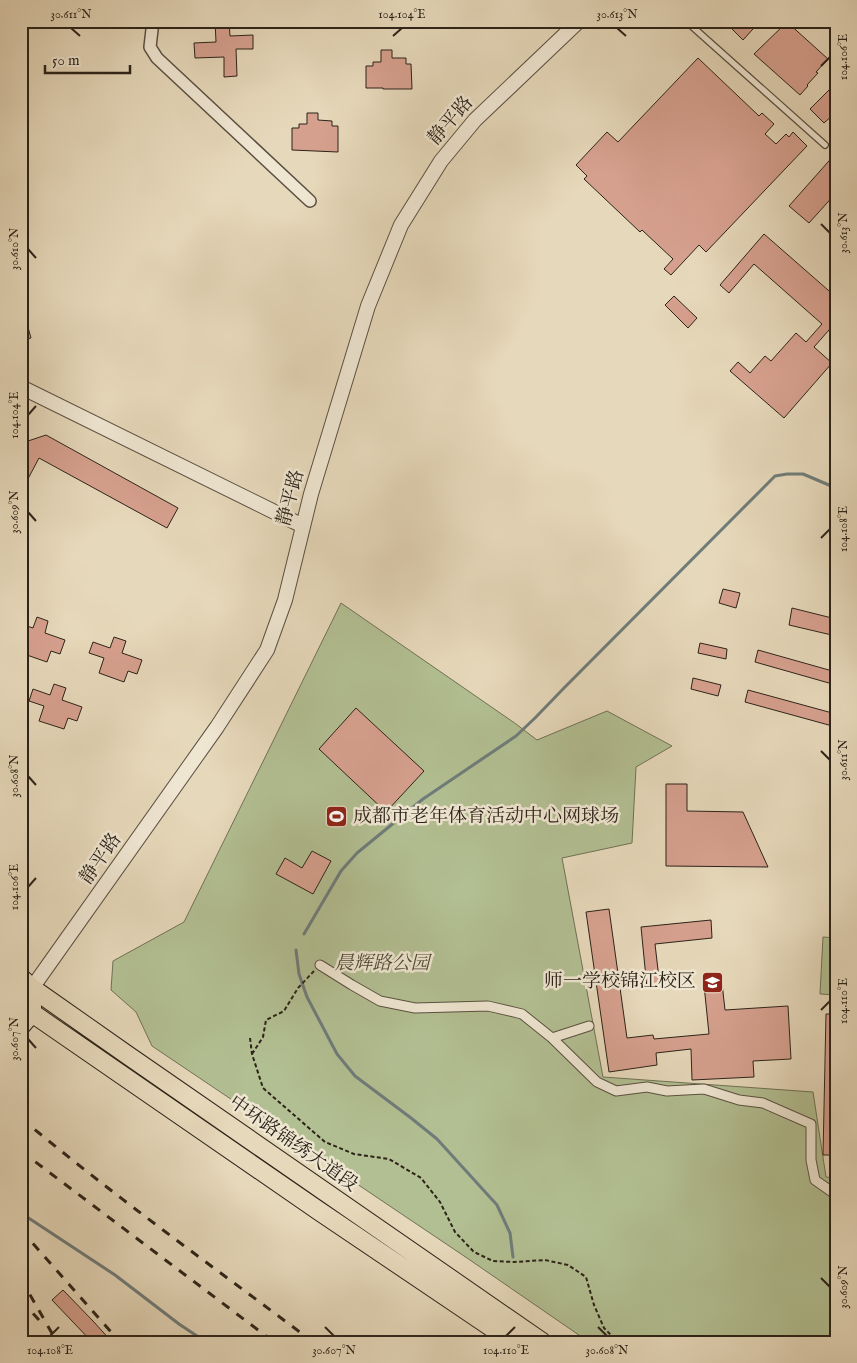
<svg xmlns="http://www.w3.org/2000/svg" width="857" height="1363" font-family="'IM FELL English','Noto Serif SC',serif">
  <rect width="100%" height="100%" fill="#e6d8ba"/>
  <filter id="stains"><feTurbulence type="fractalNoise" baseFrequency=".004" numOctaves="4"/><feColorMatrix values="0 0 0 0 .2 0 0 0 0 .09 0 0 0 0 .02 0 0 0 .5 -.17"/></filter>
  <radialGradient id="worn" r=".72"><stop offset=".6" stop-color="#630" stop-opacity="0"/><stop offset="1" stop-color="#630" stop-opacity=".3"/></radialGradient>
  <path fill="#b2bf92" stroke="#6f7156" d="M341 603 516 724 537 740 607 711 672 746 636 767 632 843 562 858 603 1077 813 1092 826 1177 836 1178V1342H589L467 1258 152 1046 136 1012 111 990 113 961 184 922Z
    M823 937 836 938V995L820 994Z"/>
  <g fill="none" stroke-linecap="round" stroke-linejoin="round">
    <path stroke="#6f7c7a" stroke-width="3" d="M304 934 341 871 357 853 423 799 516 736 535 718 564 688 775 476 787 474H803L836 488
      M296 950 299 974 307 997 337 1054 355 1076 411 1118 437 1139 497 1205 510 1233 513 1257
      M21 1213 115 1275 179 1324 206 1342
      M359 1342 380 1337 396 1342"/>
  </g>
  <path fill="#d6a08e" stroke="#2c2319" d="M215 21H229L230 36 253 35V49H236L237 76 224 77V57L195 58 194 43 216 42Z
    M724 21H744L753 29 743 40Z
    M787 22 828 59 816 72 818 73 807 85 808 86 800 95 754 54Z
    M381 50H392V58H406V64H411L412 89H383V88H366V66H373V62H381Z
    M698 58 759 116 762 113 774 124 765 134 776 144 786 134 789 137 793 132 807 146 706 252 699 245 671 275 664 269 673 259 642 230 640 232 584 179 587 176 576 165 607 132 618 142Z
    M836 83V112L824 123 810 109Z
    M307 113H318V120L332 121V126H338V152L292 150V128H299V124H307Z
    M836 153V193L809 223 789 206Z
    M764 234 836 297V322L814 347 832 363 784 418 730 371 738 362 750 373 765 356 771 361 796 333 806 342 822 324 754 264 729 293 720 285Z
    M674 296 697 318 688 328 665 305Z
    M21 313H24L31 338 21 340Z
    M46 435 178 508 167 528 39 458 21 492V453L28 441Z
    M723 589 740 593 736 608 719 603Z
    M792 608 836 619V636L789 625Z
    M37 617 48 621 45 633 65 640 60 654 51 651 47 662 21 653 27 639 21 637V624L33 628Z
    M114 637 126 641 122 653 142 660 137 674 128 671 124 682 99 673 104 658 89 653 93 642 110 648Z
    M700 643 727 649 726 659 698 653Z
    M758 650 836 672V685L755 662Z
    M693 678 721 685 718 696 691 689Z
    M54 684 66 688 62 700 82 707 77 721 68 718 64 729 39 721 44 706 29 701 33 689 50 695Z
    M748 690 836 714V727L745 702Z
    M356 708 424 771 386 812 319 749Z
    M666 784H687V811L743 812 768 867 666 866Z
    M312 851 331 861 313 894 276 874 285 858 302 868Z
    M609 909 627 1038 653 1035 654 1039 709 1034 704 985 722 983 725 1010 788 1006 791 1059 753 1061 754 1077 692 1080 691 1049 656 1053 657 1065 609 1072 586 912Z
    M711 920 712 938 655 944 660 987 647 988 641 927Z
    M826 1014H836V1155H823Z
    M63 1290 93 1321 112 1342H92L52 1300Z"/>
  <g fill="none" stroke-linecap="round" stroke-linejoin="round">
    <defs>
      <path id="service" d="M686 21 825 145"/>
      <path id="pedestrian" d="M320 965 352 985 380 1001 415 1008 488 1006 522 1014 552 1038 597 1082 616 1091 647 1087 667 1091 704 1089 739 1100 763 1103 811 1124V1160L815 1180 832 1192H836
        M552 1038 589 1026"/>
      <path id="minor" d="M153 21 150 47 157 58 310 201"/>
      <path id="tertiary" d="M21 387 303 526
        M32 988 217 727 267 650 285 600 311 494 368 306 401 225 441 161 475 120 579 21"/>
      <path id="primary" d="M21 978 32 988 126 1054 542 1342
        M21 1003 32 1013 319 1211 513 1342
        M21 1026 32 1013V1001"/>
    </defs>
    <use href="#service" stroke="#5a5041" stroke-width="8"/>
    <use href="#pedestrian" stroke="#5a5041" stroke-width="11"/>
    <use href="#minor" stroke="#5a5041" stroke-width="14"/>
    <use href="#tertiary" stroke="#5a5041" stroke-width="16"/>
    <use href="#primary" stroke="#2c2319" stroke-width="20"/>
    <path stroke="#2c2319" stroke-width="2" stroke-dasharray="4 2.5" stroke-linecap="butt" d="M250 1038 252 1054 263 1088 325 1142 354 1154 389 1159 421 1178 440 1202 455 1232 474 1252 493 1261 514 1262 545 1260 568 1265 586 1277 594 1305 604 1328 618 1342
      M252 1054 263 1037 266 1020 284 1011 298 988 314 971"/>
    <use href="#service" stroke="#efe6d2" stroke-width="5.5"/>
    <use href="#pedestrian" stroke="#efe6d2" stroke-width="9"/>
    <use href="#minor" stroke="#efe6d2" stroke-width="11"/>
    <use href="#tertiary" stroke="#efe6d2" stroke-width="14"/>
    <use href="#primary" stroke="#e6d8ba" stroke-width="18"/>
    <path stroke="#2c2319" stroke-width="3" stroke-dasharray="9 9" stroke-linecap="butt" d="M21 1118C115 1197 215 1268 313 1342
      M21 1151 274 1342
      M21 1230 120 1342
      M21 1279 57 1342
      M21 1300 39 1320"/>
  </g>
  <path fill="none" stroke="#2c2319" stroke-width="2" d="M71 28 80 36M617 28 626 36M393 36 402 28M821 66 830 57M821 224 830 233M28 249 36 258M28 415 36 406M28 512 36 521M821 538 830 529M821 751 830 760M28 776 36 785M28 887 36 878M821 1010 830 1001M28 1039 36 1048M821 1278 830 1287M325 1327 334 1336M598 1327 607 1336M50 1336 59 1327M506 1336 515 1327"/>
  <defs>
    <symbol id="stadium-square" viewBox="-11 -11 22 22"><rect x="-9" y="-9" width="18" height="18" rx="4" fill="#8f2418" stroke="#efe6d2"/><path d="M0-5a6.5 5 0 1 0 0 10a6.5 5 0 1 0 0-10ZM-3.5-1.8h7v3.6h-7Z" fill="#fff"/></symbol>
    <symbol id="school-square" viewBox="-11 -11 22 22"><rect x="-9" y="-9" width="18" height="18" rx="4" fill="#8f2418" stroke="#efe6d2"/><path d="M0-5L7-2L0 1L-7-2ZM-4 1L0 2.5L4 1V4Q0 6-4 4Z" fill="#fff"/></symbol>
  </defs>
  <g fill-rule="evenodd">
    <use href="#stadium-square" x="324" y="804" width="25" height="25"/>
    <use href="#school-square" x="700" y="970" width="25" height="25"/>
  </g>
  <g text-anchor="middle" dominant-baseline="central" stroke-width="5" stroke-linejoin="round" paint-order="stroke">
    <g font-size="19" fill="#2c2319" stroke="#efe6d2">
      <text transform="translate(451 121) rotate(-49)">静平路</text>
      <text transform="translate(291 498) rotate(-75)">静平路</text>
      <text transform="translate(101 859) rotate(-55)">静平路</text>
      <text transform="translate(293 1144) rotate(35)">中环路锦绣大道段</text>
    </g>
    <g font-size="19" fill="#2c2319" stroke="#efe6d2" text-anchor="start">
      <text x="353" y="817">成都市老年体育活动中心网球场</text>
      <text x="696" y="982" text-anchor="end">师一学校锦江校区</text>
    </g>
    <g font-size="19" font-style="italic" fill="#4e4a37" stroke="#efe6d2">
      <text x="382" y="964">晨辉路公园</text>
    </g>
  </g>
  <rect width="857" height="1363" fill="none" stroke="#e6d8ba" stroke-width="55"/>
  <path d="M45 65v8h85v-8" fill="none" stroke="#2c2319" stroke-width="2.5"/>
  <text x="52" y="65" font-size="15" fill="#2c2319" stroke="#efe6d2" stroke-width="4" paint-order="stroke">50 m</text>
  <rect x="28" y="28" width="802" height="1308" fill="none" stroke="#2c2319" stroke-width="2"/>
  <g font-size="12" text-anchor="middle" fill="#2c2319">
    <text x="71" y="18">30.611°N</text>
    <text x="402" y="18">104.104°E</text>
    <text x="617" y="18">30.613°N</text>
    <text transform="translate(843 57) rotate(-90)" y="4">104.106°E</text>
    <text transform="translate(843 233) rotate(-90)" y="4">30.613°N</text>
    <text transform="translate(14 249) rotate(-90)" y="4">30.610°N</text>
    <text transform="translate(14 415) rotate(-90)" y="4">104.104°E</text>
    <text transform="translate(14 512) rotate(-90)" y="4">30.609°N</text>
    <text transform="translate(843 529) rotate(-90)" y="4">104.108°E</text>
    <text transform="translate(843 760) rotate(-90)" y="4">30.611°N</text>
    <text transform="translate(14 776) rotate(-90)" y="4">30.608°N</text>
    <text transform="translate(14 887) rotate(-90)" y="4">104.106°E</text>
    <text transform="translate(843 1001) rotate(-90)" y="4">104.110°E</text>
    <text transform="translate(14 1039) rotate(-90)" y="4">30.607°N</text>
    <text transform="translate(843 1287) rotate(-90)" y="4">30.609°N</text>
    <text x="50" y="1354">104.108°E</text>
    <text x="334" y="1354">30.607°N</text>
    <text x="506" y="1354">104.110°E</text>
    <text x="607" y="1354">30.608°N</text>
  </g>
  <rect width="100%" height="100%" filter="url(#stains)"/>
  <rect width="100%" height="100%" fill="url(#worn)"/>
</svg>
